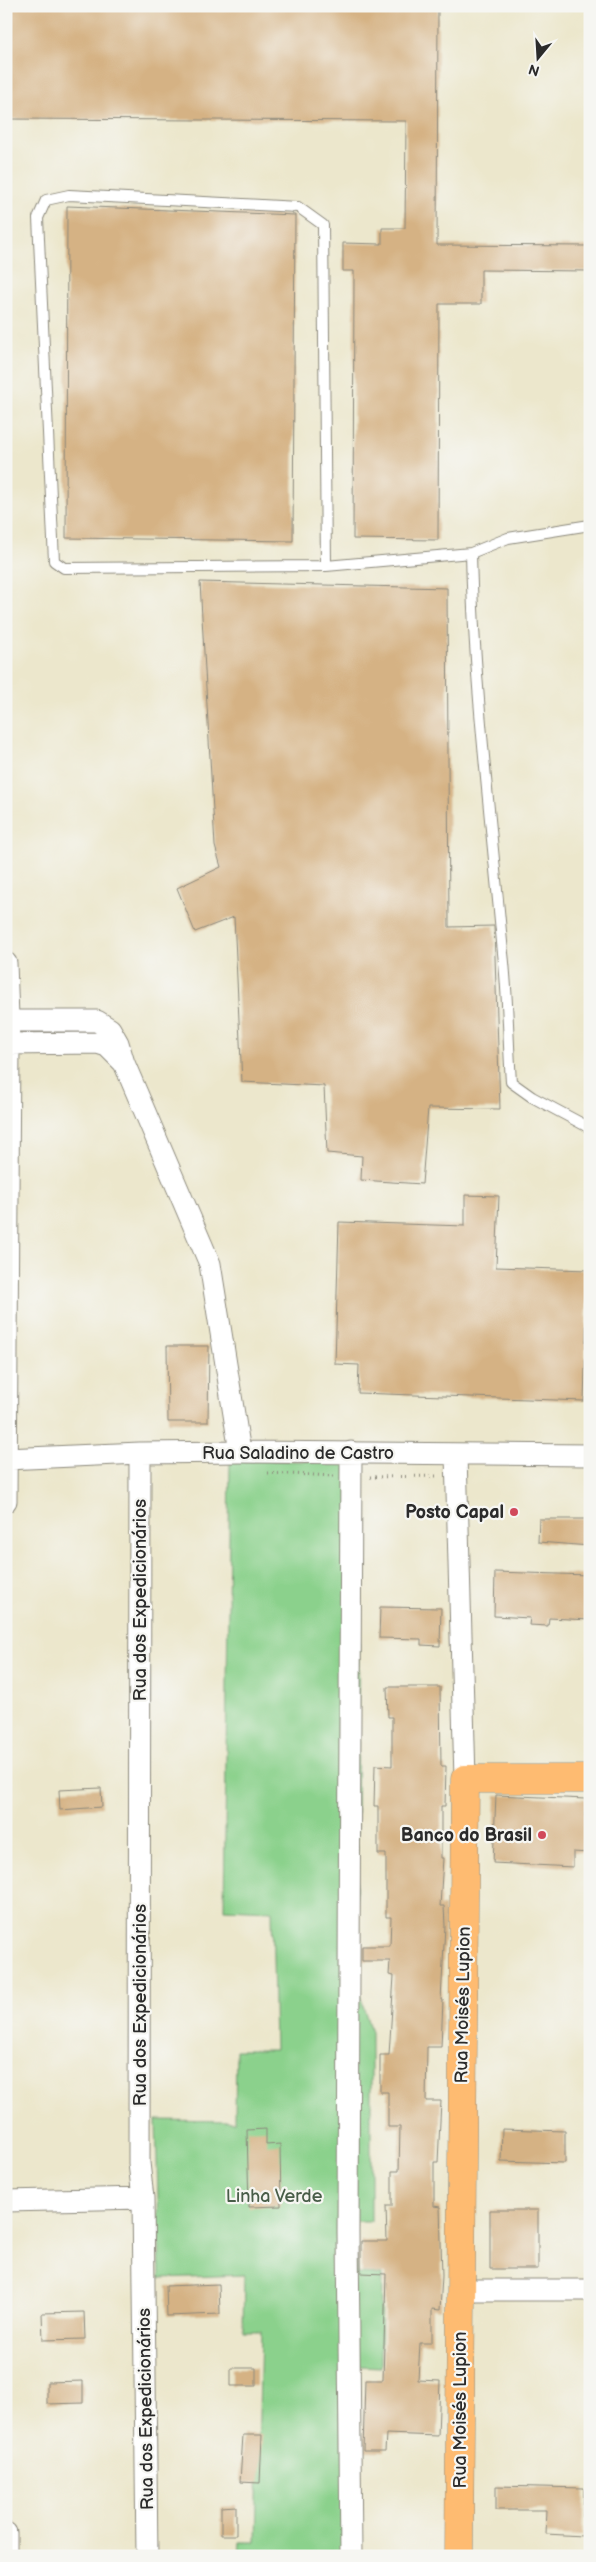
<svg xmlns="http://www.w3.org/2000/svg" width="596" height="2562" font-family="'Balsamiq Sans',sans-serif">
  <rect width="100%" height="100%" fill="#f6f6f2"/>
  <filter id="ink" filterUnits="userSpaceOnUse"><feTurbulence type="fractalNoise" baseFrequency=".02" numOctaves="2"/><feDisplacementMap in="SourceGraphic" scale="10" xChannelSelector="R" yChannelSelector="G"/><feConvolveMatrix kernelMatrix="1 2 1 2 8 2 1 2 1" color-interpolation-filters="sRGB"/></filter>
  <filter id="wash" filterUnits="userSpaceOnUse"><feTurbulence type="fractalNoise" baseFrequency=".0096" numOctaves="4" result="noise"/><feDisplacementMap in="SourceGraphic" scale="20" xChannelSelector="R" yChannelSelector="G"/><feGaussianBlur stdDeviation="1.12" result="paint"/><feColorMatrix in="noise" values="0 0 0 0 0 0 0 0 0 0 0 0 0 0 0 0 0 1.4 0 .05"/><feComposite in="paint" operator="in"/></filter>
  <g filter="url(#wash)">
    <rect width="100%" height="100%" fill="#ece7cc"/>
    <path fill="#8bd18c" stroke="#5b7e5c" d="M230 1460 361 1462 355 1978 371 2032V2221H355L356 2274 382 2275 381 2367 359 2366 356 2556H239L240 2542H256L261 2331H243L244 2275 160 2278 156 2120 235 2121 236 2050H275L272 1911 224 1909Z"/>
    <g id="blocks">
      <path fill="#d5b284" d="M6 6H438L437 245 590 246V271L481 270V304H439L438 540 353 539 354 271H343V243L382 244V228H405L406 121 6 119Z
        M67 206 295 215 293 541 66 538Z
        M200 582 447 588 449 927 494 926 500 1109 428 1108 422 1184 361 1180 362 1156 327 1153 324 1086 242 1082 234 917 195 932 177 888 221 867 215 846Z
        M465 1195 499 1196 496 1267 588 1270 584 1401 358 1393 359 1365 335 1364 339 1222 465 1226Z
        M167 1346H209L208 1422H168Z
        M539 1519H590V1546L538 1542Z
        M495 1572 590 1575V1620L549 1618 548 1626 529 1625 530 1618 494 1616Z
        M380 1607 441 1608 440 1646 421 1645V1639L379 1638Z
        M387 1687H440L441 1766H446L445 1806H441V1858H443L440 1906H444L445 1926 441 2000H443L441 2047H427L426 2101H441L438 2162H434V2206L440 2207 442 2276 440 2310 432 2309V2343H420L418 2380 440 2381 438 2436 386 2434 385 2451H363L365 2380H383L386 2274 361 2273V2241H387L386 2206H392V2171H399L400 2127H388V2092H380V2055H389L394 1976 389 1975 390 1961H362V1946H390L391 1917H386V1854H378V1806H374L375 1765 392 1766V1717H388Z
        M101 1788 102 1807 60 1810 59 1790Z
        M496 1795 586 1799 585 1817H590V1853L573 1852V1867L493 1863Z
        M266 2129V2145L280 2144 281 2206 249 2207 247 2130Z
        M502 2129 565 2131V2163L501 2161Z
        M490 2210H538V2269H490Z
        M219 2284 220 2314 167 2316 166 2286Z
        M84 2312 85 2339 43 2340 42 2313Z
        M231 2368H256V2386H231Z
        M83 2381V2403L47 2404V2382Z
        M243 2435H262L260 2483 240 2482Z
        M496 2486 584 2488 582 2536 546 2534 547 2510H496Z
        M236 2506V2535H221V2507Z"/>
    </g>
  </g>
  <g filter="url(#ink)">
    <use href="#blocks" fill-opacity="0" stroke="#8c897c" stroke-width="1"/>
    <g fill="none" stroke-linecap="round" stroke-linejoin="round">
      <defs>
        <path id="lane" d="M590 525 508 538 471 553C474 687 491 820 503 953 508 996 508 1039 511 1082L532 1097 590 1128
          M326 566 323 225 298 207 69 195 46 200 38 218 54 561 64 568 326 566 471 553"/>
        <path id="street" d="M6 963 9 1044 6 1501
          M6 1021H97L110 1029 118 1043 124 1063 107 1046 97 1043 6 1044
          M124 1063 210 1264 240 1452
          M140 1453 139 2163 143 2198 147 2556
          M456 1455 465 1779
          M6 1459 140 1453 240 1452 590 1455
          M6 2201 143 2198
          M460 2290H590
          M6 2533V2556
          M351 2556 348 2232 351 1452"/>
        <path id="primary" d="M459 2556 465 1779H590"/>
      </defs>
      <use href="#lane" stroke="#8c897c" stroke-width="12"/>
      <use href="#street" stroke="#8c897c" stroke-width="23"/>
      <use href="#primary" stroke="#8c897c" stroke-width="29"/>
      <path stroke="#8c897c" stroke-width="3" stroke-dasharray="1 4" stroke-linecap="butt" d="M268 1473 334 1476
        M370 1477 439 1476"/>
      <use href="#lane" stroke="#fff" stroke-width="10"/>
      <use href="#street" stroke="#fff" stroke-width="21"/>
      <use href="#primary" stroke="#febb71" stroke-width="28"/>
    </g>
  </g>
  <g fill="#d1495b" stroke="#f6f6f2" stroke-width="2">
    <circle cx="514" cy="1512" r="5"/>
    <circle cx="542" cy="1835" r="5"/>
  </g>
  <g text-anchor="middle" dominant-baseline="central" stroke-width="4.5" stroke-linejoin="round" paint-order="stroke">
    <g font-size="18" fill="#2b2b2b" stroke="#f6f6f2">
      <text x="298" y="1453">Rua Saladino de Castro</text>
      <text transform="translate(140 1600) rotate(-90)">Rua dos Expedicionários</text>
      <text transform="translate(140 2005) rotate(-90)">Rua dos Expedicionários</text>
      <text transform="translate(463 2005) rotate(-89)">Rua Moisés Lupion</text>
      <text transform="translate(146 2409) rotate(-91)">Rua dos Expedicionários</text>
      <text transform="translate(460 2410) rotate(-90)">Rua Moisés Lupion</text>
    </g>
    <g font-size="18" font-weight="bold" fill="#2b2b2b" stroke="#f6f6f2" text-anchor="end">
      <text x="504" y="1512">Posto Capal</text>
      <text x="532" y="1835">Banco do Brasil</text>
    </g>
    <g font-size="18" fill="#485d48" stroke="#f6f6f2">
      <text x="274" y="2196">Linha Verde</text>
    </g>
  </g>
  <rect width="596" height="2562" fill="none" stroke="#f6f6f2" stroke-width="25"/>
  <g transform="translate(538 58) rotate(198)" stroke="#f6f6f2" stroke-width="4" paint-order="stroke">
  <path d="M0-4L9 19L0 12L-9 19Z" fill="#2b2b2b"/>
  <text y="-8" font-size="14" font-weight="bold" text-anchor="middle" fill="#2b2b2b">N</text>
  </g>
</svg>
